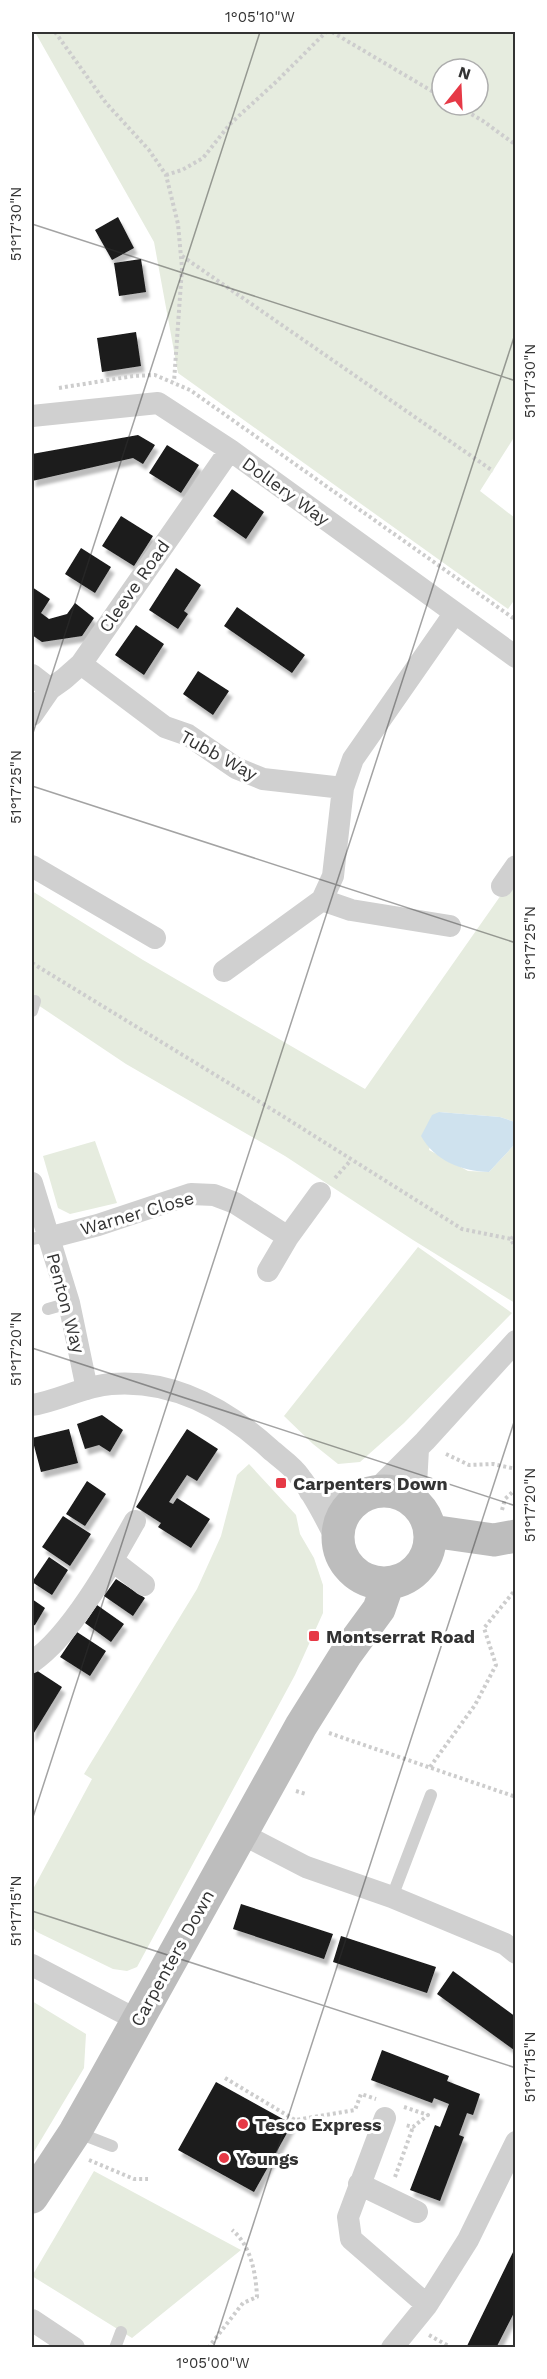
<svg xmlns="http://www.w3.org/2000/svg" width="547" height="2379" font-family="'Work Sans',sans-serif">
  <defs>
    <filter id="shadow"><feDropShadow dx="3.5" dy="6" stdDeviation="1.5" flood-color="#0004"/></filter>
  </defs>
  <rect width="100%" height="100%" fill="#fff"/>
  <path fill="#e6ecdf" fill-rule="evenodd" d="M35 32H515V441L513 439 480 491 515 518V599L508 609 178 373 154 242ZM442 69H478V105H442Z
    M515 875V1122L500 1117 439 1112 429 1150 468 1171 489 1172 515 1144V1303L413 1240 285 1156 126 1064 32 1001V891L143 960 365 1089Z
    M95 1141 117 1203 70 1214 58 1208 43 1156Z
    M418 1247 512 1313 404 1423 360 1462 338 1464 313 1444 284 1416Z
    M249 1464 296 1515 300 1534 314 1558 323 1585V1613L295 1675 137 1967 127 1971 113 1969 37 1932 32 1927V1891L92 1779 84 1774 197 1589 221 1536 237 1475Z
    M32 2001 86 2034 84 2068 32 2155Z
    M94 2171 241 2250 132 2338 32 2276Z"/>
  <path fill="#cfe2ee" d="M439 1112 500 1117 515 1122V1144L489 1172C461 1171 435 1161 421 1136L432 1115Z"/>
  <path fill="#1a1a1a" filter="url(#shadow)" d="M118 217 134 248 112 260 95 230Z
    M141 259 146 292 119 296 114 263Z
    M136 332 141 366 102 372 97 338Z
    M138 435 155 445 143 464 133 458 32 481V454Z
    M167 445 199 465 181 493 149 473Z
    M232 489 264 512 246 539 213 516Z
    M121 516 153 536 134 566 102 546Z
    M81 548 111 567 95 593 65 574Z
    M176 568 201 585 184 611 188 614 178 629 149 610Z
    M32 587 50 599 41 613 49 619 67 614 75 603 94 618 82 636 42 642 32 635Z
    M237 607 305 655 292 673 224 626Z
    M136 625 164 644 144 675 115 655Z
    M198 671 229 691 213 715 183 694Z
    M102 1415 123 1430 110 1452 99 1445 85 1449 77 1424Z
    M69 1429 78 1463 41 1472 32 1438Z
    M187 1429 218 1449 197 1481 187 1475 169 1502 173 1504 177 1498 210 1519 191 1548 158 1527 161 1523 136 1507Z
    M87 1481 106 1494 85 1526 66 1514Z
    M63 1516 91 1534 70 1566 42 1547Z
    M49 1557 68 1570 52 1595 32 1582Z
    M116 1579 145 1598 133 1616 104 1596Z
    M32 1599 45 1608 35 1625 32 1626Z
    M97 1605 124 1624 111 1642 85 1623Z
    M77 1632 106 1651 90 1676 60 1657Z
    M36 1670 62 1687 32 1736V1677Z
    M241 1904 333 1934 324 1959 233 1929Z
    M341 1936 436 1967 427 1993 333 1962Z
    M453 1971 516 2017V2048L514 2050 437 1994Z
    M382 2050 449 2076 447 2081 480 2094 473 2115 467 2113 459 2135 464 2137 440 2201 410 2190 435 2125 440 2127 449 2104 434 2098 432 2103 371 2080Z
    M216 2082 292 2124 254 2192 178 2150Z
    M516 2246V2309L496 2348H466Z"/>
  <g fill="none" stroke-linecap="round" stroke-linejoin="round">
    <path stroke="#cdcdcd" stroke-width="4" stroke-dasharray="3 3" stroke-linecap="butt" d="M55 32 106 103 149 150 166 175 178 224 182 268 174 382
      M332 32 442 97
      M456 105 483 121 516 145
      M166 175 182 170 203 158 230 124 277 81 326 32
      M182 256 493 471
      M59 388 133 376 155 375 190 390 516 620
      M32 963 281 1115 462 1229 511 1239 516 1250
      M335 1178 351 1160
      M511 1239 516 1233
      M446 1454 469 1465 493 1464 516 1469
      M502 1510 505 1499 516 1489
      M329 1733 516 1797
      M430 1767 475 1705 496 1665 484 1628 516 1589
      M296 1791 306 1794
      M225 2078 295 2120 355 2110 361 2094 376 2099
      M404 2107 428 2115 413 2127 405 2125
      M89 2160 134 2179H148
      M395 2177 413 2127
      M429 2335 452 2348
      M208 2348 243 2303 257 2297C256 2274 251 2245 232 2230"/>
    <path stroke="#d0d0d0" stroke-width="12" d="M32 1011 35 1001
      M32 1239 47 1236
      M48 1309 69 1303
      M392 1897 431 1795
      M76 2132 112 2146
      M115 2348 121 2332"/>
    <path stroke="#d0d0d0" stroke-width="22" d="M32 416 158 403 230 450 516 657
      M81 664 165 727 188 735 236 768 263 779 343 788 333 876 322 900 224 971
      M32 675 50 689
      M32 715 50 689 64 679 81 664 230 450
      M343 788 353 759 454 614
      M32 866 155 938
      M502 886 516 866
      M322 900 351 910 450 926
      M32 1183 69 1303 87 1389
      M48 1238 98 1225 191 1194 214 1195 235 1203 288 1237
      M268 1271 288 1237 320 1193
      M32 1405C58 1401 84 1386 111 1384 173 1379 225 1408 270 1449 280 1458 293 1466 300 1477 316 1497 327 1522 339 1544
      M310 1492 351 1505
      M374 1492 425 1441 516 1341
      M415 1503 418 1449
      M113 1561 144 1585
      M32 1662C71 1636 112 1562 135 1521
      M242 1834 306 1867 392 1897 505 1944 516 1953
      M32 1965 137 2020
      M385 2118 348 2217 351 2239 427 2305
      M359 2184 417 2212
      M32 2320 74 2348
      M392 2348 427 2305 468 2240 516 2142"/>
    <path stroke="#bdbdbd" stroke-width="33" d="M338 1537a46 46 0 1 1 92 0a46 46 0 1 1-92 0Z
      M431 1531 494 1540 516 1536
      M32 2197 75 2132 105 2079 301 1726 346 1654 379 1609 388 1583"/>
  </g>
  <path fill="none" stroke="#333" stroke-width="1.5" stroke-opacity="0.45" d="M32 224 516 381M32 736 260 32M32 786 516 943M32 1348 516 1506M32 1820 516 331M32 1911 516 2068M213 2348 516 1416"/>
  <g fill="#e63946" stroke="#fff" stroke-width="2">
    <rect x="275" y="1477" width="12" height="12" rx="3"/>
    <rect x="308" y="1630" width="12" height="12" rx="3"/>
    <circle cx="243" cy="2124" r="6"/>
    <circle cx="224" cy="2158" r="6"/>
  </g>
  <g text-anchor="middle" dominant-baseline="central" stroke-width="6" stroke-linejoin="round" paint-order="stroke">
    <g font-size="18" fill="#333" stroke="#fff">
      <text transform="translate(286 491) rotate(36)">Dollery Way</text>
      <text transform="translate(134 586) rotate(-55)">Cleeve Road</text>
      <text transform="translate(219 755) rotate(29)">Tubb Way</text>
      <text transform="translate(137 1213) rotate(-16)">Warner Close</text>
      <text transform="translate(66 1303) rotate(75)">Penton Way</text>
      <text transform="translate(172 1958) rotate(-61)">Carpenters Down</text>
    </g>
    <g font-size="18" font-weight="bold" fill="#333" stroke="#fff" text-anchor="start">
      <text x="293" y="1483">Carpenters Down</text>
      <text x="326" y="1636">Montserrat Road</text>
      <text x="255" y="2124">Tesco Express</text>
      <text x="236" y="2158">Youngs</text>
    </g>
  </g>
  <rect width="547" height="2379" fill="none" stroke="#ffffff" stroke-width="66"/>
  <g transform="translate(460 87) rotate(18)"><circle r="28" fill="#ffffff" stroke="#adadad" stroke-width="1.5"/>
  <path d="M0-4.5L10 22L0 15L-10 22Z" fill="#e63946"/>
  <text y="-9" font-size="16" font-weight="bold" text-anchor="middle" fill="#333333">N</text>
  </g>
  <rect x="33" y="33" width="481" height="2313" fill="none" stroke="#333" stroke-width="2"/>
  <g font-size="15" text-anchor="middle" fill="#333">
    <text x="260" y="22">1°05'10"W</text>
    <text transform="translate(16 224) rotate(-90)" y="5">51°17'30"N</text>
    <text transform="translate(530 381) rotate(-90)" y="5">51°17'30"N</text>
    <text transform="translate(16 787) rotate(-90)" y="5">51°17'25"N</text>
    <text transform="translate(530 943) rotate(-90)" y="5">51°17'25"N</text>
    <text transform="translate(16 1349) rotate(-90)" y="5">51°17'20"N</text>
    <text transform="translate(530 1505) rotate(-90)" y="5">51°17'20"N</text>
    <text transform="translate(16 1911) rotate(-90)" y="5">51°17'15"N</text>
    <text transform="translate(530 2067) rotate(-90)" y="5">51°17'15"N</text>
    <text x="213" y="2368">1°05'00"W</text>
  </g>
</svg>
